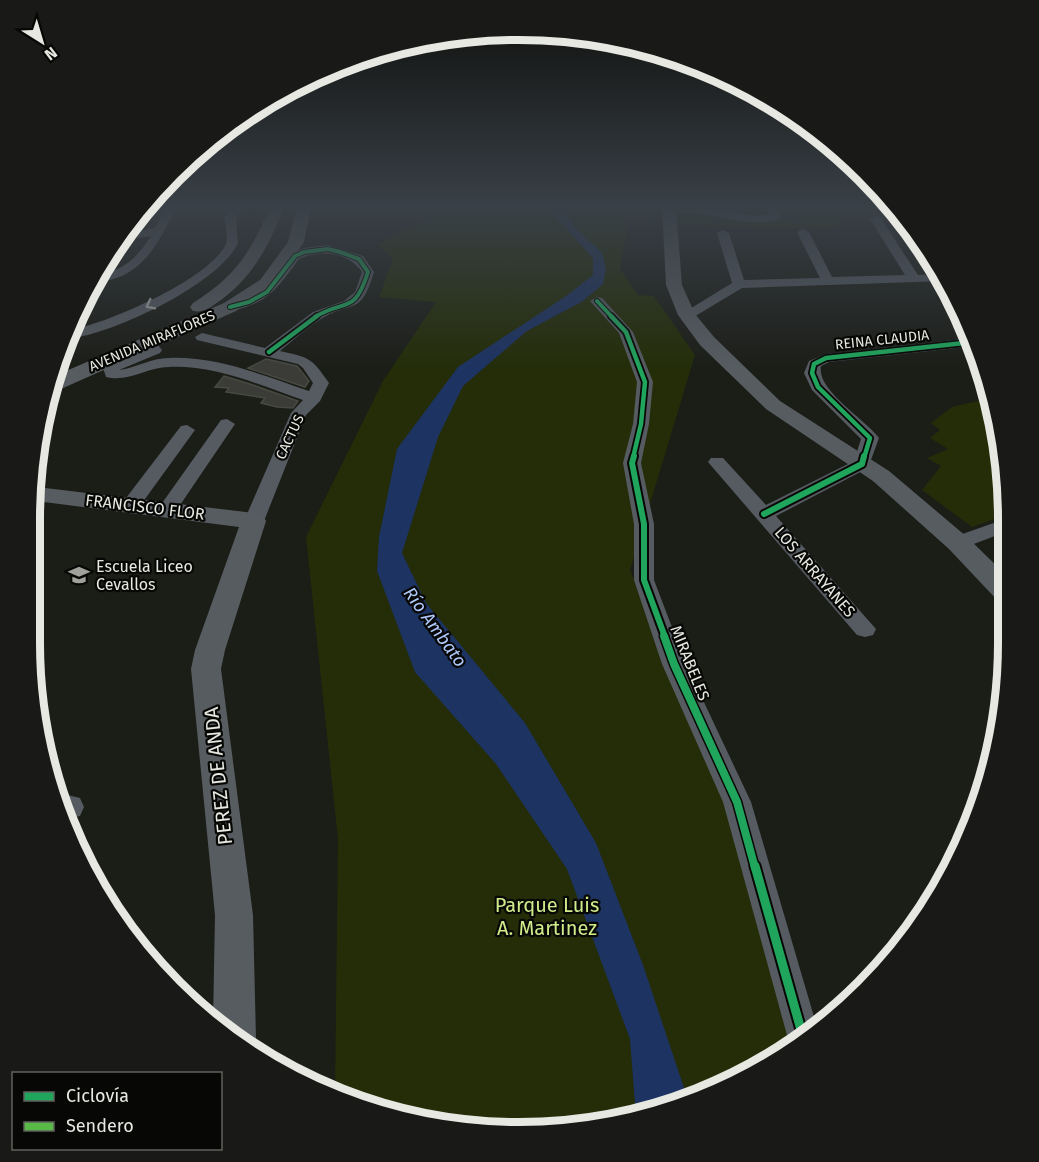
<svg xmlns="http://www.w3.org/2000/svg" width="1039" height="1162" font-family="'Fira Sans',sans-serif">
  <rect width="100%" height="100%" fill="#1b1d17"/>
  <path fill="#242d08" d="M448 207H659L658 223 629 221 620 269 638 295 654 296 695 355 630 570 742 831 799 1040 736 1081 646 1115 520 1132 424 1123 335 1093 338 839 306 537 383 381 436 302 379 297 393 260 379 244Z
    M677 207 782 219 799 218 800 213 852 210 862 215 840 219V225L835 229 729 228 676 223Z
    M991 390 1008 488V514L972 527 922 490 941 466 927 458 948 449 930 438 940 430 931 423 952 407 978 401Z"/>
  <path fill="#1d3362" d="M547 207H562L576 229 602 253 606 269 603 284 583 301 527 331 463 386 438 437 402 553 426 603 525 723 596 843 643 965 688 1100 646 1115 636 1117 630 1039 567 869 496 764 415 672 377 571 379 537 397 449 458 367 566 296 593 275V258Z"/>
  <path fill="#3b3c38" stroke="#474943" stroke-width="1.5" d="M266 359 297 366 309 381 305 387 248 368Z
    M224 376 253 385 298 401 293 408 277 407 261 403 265 398 226 392 229 388 215 387Z"/>
  <g fill="none" stroke-linecap="round" stroke-linejoin="round">
    <path fill="#565b62" fill-rule="evenodd" d="M166 207H176C158 245 140 281 93 282L96 275C122 272 137 258 151 236L120 241 125 234 155 228Z
      M233 207H243L236 218 238 243C220 283 115 333 72 338L75 329C112 321 206 280 225 246 229 238 226 226 224 218Z
      M664 207H697L756 216 770 214 765 207H775L783 217C766 230 718 216 697 213 688 212 678 213 668 212L664 211Z
      M876 216 880 217 918 275 941 274 945 281 742 288 692 318 687 319 680 315 732 283 717 233 723 230 729 233 744 280 820 278 797 232 803 229 809 232 832 277 905 275 870 219Z
      M328 245 363 256 374 272C360 318 353 299 321 319 307 328 293 340 280 351 310 358 311 357 329 383L320 401 306 415 264 521 261 525 254 527 247 525 244 521 291 413 303 400C260 385 215 365 169 367 147 367 128 383 106 377L103 368 110 362 141 350 135 346 137 343C147 340 156 341 162 350L160 353 119 370C136 368 151 358 169 358 217 356 265 376 309 391L313 383 303 368 298 364 197 340 195 337 202 333 265 348 313 312 344 301 355 292 362 272C348 252 321 249 299 259 277 288 270 302 232 311L225 307 262 289 291 253 304 248Z
      M597 297 602 298 633 332 653 382 649 424 641 463 654 524V580L686 664 751 802 817 1027 790 1046 723 802 662 664 634 580V524L623 463 633 424 637 382 619 333 590 301Z
      M972 338 975 346 829 362 821 366C816 390 865 419 879 438L868 468 776 516 876 629 873 635 865 637 857 635 708 462 711 458H723L766 505 854 461 861 439 812 390 804 373 809 361 826 354Z
      M227 419 235 424 174 514H160L157 510 160 506 221 420Z
      M187 425 195 430 137 510H123L121 506 123 502 181 426Z
      M1008 518V531L958 550 951 548 948 543 951 538Z
      M63 794 80 798 84 807 80 816 67 819 59 795Z"/>
    <path fill="#575c61" fill-rule="evenodd" d="M270 207H284C270 244 252 279 218 302 210 308 203 313 193 311L190 307 193 303C235 277 251 252 270 207Z
      M297 207H311L304 242 272 288 236 311 61 389 52 391 59 374 224 303 260 280 288 242Z
      M662 207H676L682 285 695 314 714 337 780 401 889 471 967 537 1008 577V604L998 601 949 549 873 481 766 409 700 345 678 315 666 285Z
      M37 487 254 513 263 515 266 521 225 650 221 669 253 915 256 1039 251 1049 221 1031 213 1022 215 915 191 669 195 650 239 527 36 501Z"/>
    <path stroke="#58b947" stroke-width="5" stroke-dasharray="11 5" stroke-linecap="butt" d="M63 806 70 807"/>
    <defs>
      <path id="cycleway-far4" d="M597 301 612 317
        M230 307 249 302 267 292 295 256 304 252 328 249 340 252 359 259 368 272C354 316 346 298 315 317"/>
      <path id="cycleway-far3" d="M611 316 626 332 645 382 641 424 633 458
        M269 352 317 316
        M864 458 870 438 818 387 812 373 814 364 826 358 973 342"/>
      <path id="cycleway-far2" d="M634 456 632 463 644 524V580L665 637
        M764 514 862 464 864 456"/>
      <path id="cycleway-far1" d="M664 636 674 664 737 802 755 868"/>
      <path id="cycleway" d="M755 866 803 1037"/>
    </defs>
    <use href="#cycleway-far4" stroke="#070805" stroke-width="6"/>
    <use href="#cycleway-far3" stroke="#070805" stroke-width="8"/>
    <use href="#cycleway-far2" stroke="#070805" stroke-width="10"/>
    <use href="#cycleway-far1" stroke="#070805" stroke-width="11"/>
    <use href="#cycleway" stroke="#070805" stroke-width="13"/>
    <use href="#cycleway-far4" stroke="#20a55d" stroke-width="4"/>
    <use href="#cycleway-far3" stroke="#20a55d" stroke-width="4.5"/>
    <use href="#cycleway-far2" stroke="#20a55d" stroke-width="6"/>
    <use href="#cycleway-far1" stroke="#20a55d" stroke-width="8"/>
    <use href="#cycleway" stroke="#20a55d" stroke-width="9"/>
  </g>
  <defs><path id="oneway-chevron" d="M-2-3.5L2.5 0L-2 3.5" fill="none" stroke-width="1.6" stroke-linecap="round" stroke-linejoin="round" transform="scale(1.5)"/></defs>
  <use stroke="#9ea2a2" href="#oneway-chevron" transform="translate(150 305) rotate(153)"/>
  <linearGradient id="sky" x2="0" y2="1"><stop stop-color="#0f100d"/><stop offset="0.56" stop-color="#394047"/><stop offset="1" stop-color="#394047" stop-opacity="0"/></linearGradient>
  <rect width="1039" height="370" fill="url(#sky)"/>
  <defs>
    <symbol id="school-bare" viewBox="-9 -9 18 18"><path d="M0-5L7-2L0 1L-7-2ZM-4 1L0 2.5L4 1V4Q0 6-4 4Z" fill="#9fa19a" stroke="#070805" stroke-width="2.5" paint-order="stroke"/></symbol>
  </defs>
  <g fill-rule="evenodd">
    <use href="#school-bare" x="64" y="560" width="30" height="30"/>
  </g>
  <g text-anchor="middle" dominant-baseline="central" stroke-width="4.5" stroke-linejoin="round" paint-order="stroke">
    <g font-size="14" fill="#e6e8e1" stroke="#070805">
      <text transform="translate(882 340) rotate(-6)">REINA CLAUDIA</text>
      <text transform="translate(152 341) rotate(-23)">AVENIDA MIRAFLORES</text>
      <text transform="translate(290 437) rotate(-65)">CACTUS</text>
    </g>
    <g font-size="16" fill="#e6e8e1" stroke="#070805">
      <text transform="translate(145 507) rotate(7)">FRANCISCO FLOR</text>
      <text transform="translate(815 572) rotate(49)">LOS ARRAYANES</text>
      <text transform="translate(690 663) rotate(68)">MIRABELES</text>
    </g>
    <g font-size="16" fill="#e6e8e1" stroke="#070805" text-anchor="start">
      <text x="96" y="566">Escuela Liceo<tspan x="96" dy="18">Cevallos</tspan></text>
    </g>
    <g font-size="18" font-style="italic" fill="#aec8fa" stroke="#070805">
      <text transform="translate(435 627) rotate(54)">Río Ambato</text>
    </g>
    <g font-size="20" fill="#e6e8e1" stroke="#070805">
      <text transform="translate(218 776) rotate(-96)">PEREZ DE ANDA</text>
    </g>
    <g font-size="20" fill="#d0eb8a" stroke="#070805">
      <text x="547" y="905">Parque Luis<tspan x="547" dy="23">A. Martinez</tspan></text>
    </g>
  </g>
  <path d="M0 0H1039V1162H0ZM519 40H519A479 479 0 0 1 998 519V643A479 479 0 0 1 519 1122H519A479 479 0 0 1 40 643V519A479 479 0 0 1 519 40Z" fill="#191a17" fill-rule="evenodd"/>
  <path fill="none" stroke="#e6e8e1" stroke-width="8" d="M519 40H519A479 479 0 0 1 998 519V643A479 479 0 0 1 519 1122H519A479 479 0 0 1 40 643V519A479 479 0 0 1 519 40Z"/>
  <rect x="12" y="1072" width="210" height="78" fill="#070805" stroke="#60625d" stroke-width="1.5"/>
  <rect x="24" y="1092" width="30" height="9" fill="#20a55d" stroke="#60625d" stroke-width="1.5"/>
  <text x="66" y="1102" font-size="18" fill="#e6e8e1">Ciclovía</text>
  <rect x="24" y="1122" width="30" height="9" fill="#58b947" stroke="#60625d" stroke-width="1.5"/>
  <text x="66" y="1132" font-size="18" fill="#e6e8e1">Sendero</text>
  <g transform="translate(42 42) rotate(143)" stroke="#070805" stroke-width="4.5" paint-order="stroke">
  <path d="M0-4.5L10 22L0 15L-10 22Z" fill="#e6e8e1"/>
  <text y="-9" font-size="16" font-weight="bold" text-anchor="middle" fill="#e6e8e1">N</text>
  </g>
</svg>
